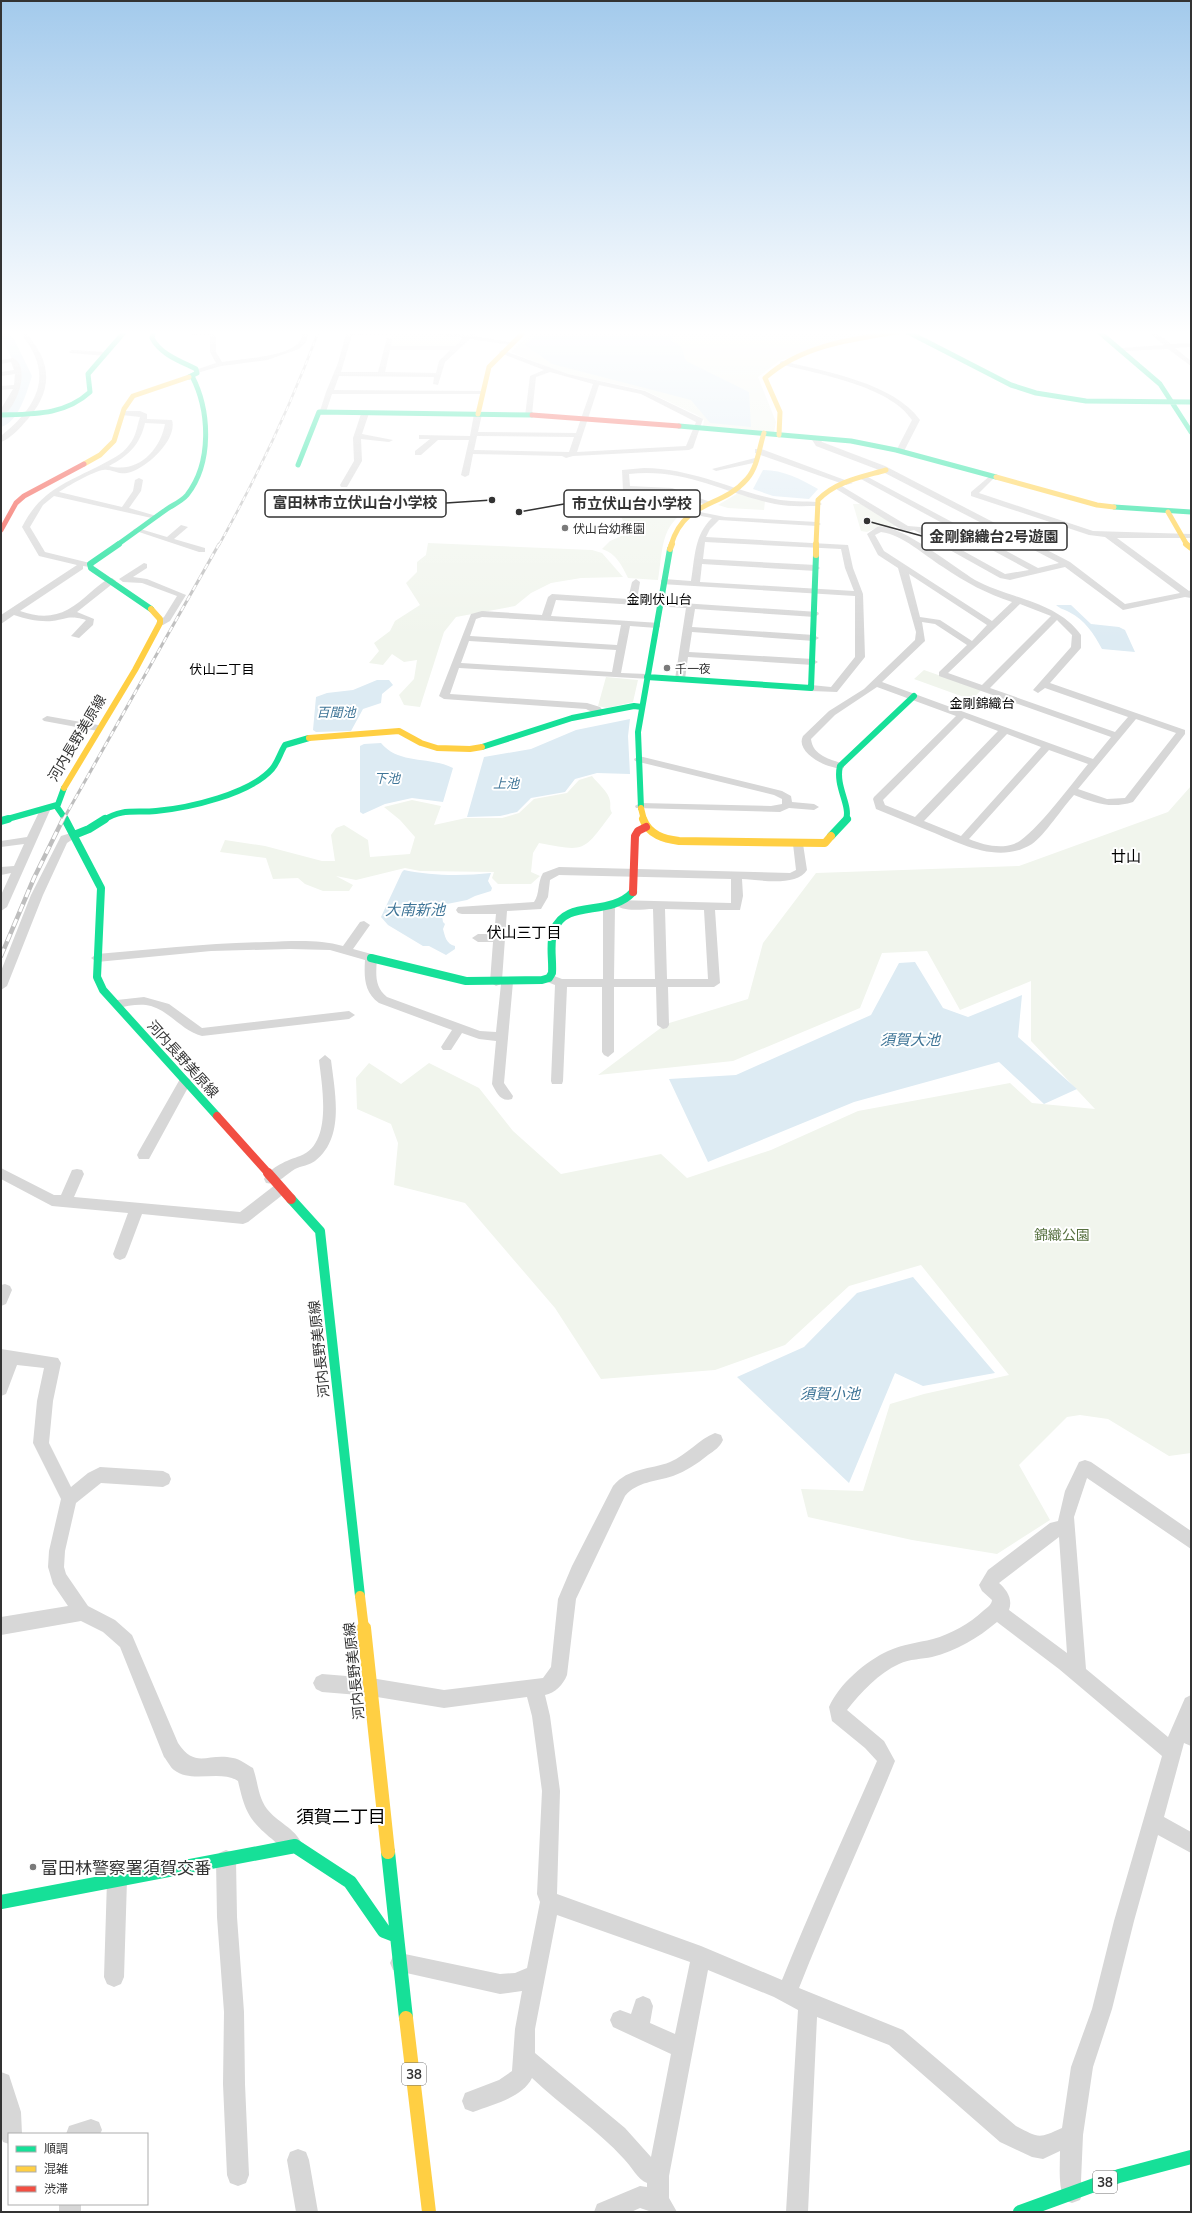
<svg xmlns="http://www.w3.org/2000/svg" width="1192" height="2213" font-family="Mulish,'Noto Sans JP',sans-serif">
  <rect width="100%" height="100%" fill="#fff"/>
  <path fill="#f1f5ed" d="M534 330H893L867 335 779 361 758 377 776 422 774 432 703 426 704 420 697 415 644 390 563 373 511 352Z
    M395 333H430L464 339 455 347 389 346 392 335Z
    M740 492 765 501 764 510 728 508 718 505Z
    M653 499 689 509C660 525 663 550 658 580L628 578C622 566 616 553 602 549L610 541 626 534 625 524 613 502 623 499Z
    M853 504H861L897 526 878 527 867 532 861 531Z
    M428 543 592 550 602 553 623 577 581 578 551 583 531 593 515 606 456 617 444 632 420 707 404 705 399 695 414 679 417 660 404 662 392 654 383 665 369 663 379 651 374 643 390 631 395 621 420 605 406 583 417 572V562L426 555Z
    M924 670 981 690 972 700 914 679Z
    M606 677 638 680 633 702 607 708 598 706Z
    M592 776C597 783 609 792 610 801 611 806 609 808 612 813 583 852 586 852 539 843L533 853 531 872 540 876 531 884H498L492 878 494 872 420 871 405 868 356 880 336 876 353 885 349 891H323L305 884 298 878 273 879 266 858 220 852 225 840 265 846 322 861H335L331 835 336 828 344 825 368 840 370 857 410 854 415 837 400 820 384 807 412 800 441 806 434 825 466 818H502L519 813 534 799 567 793 579 780Z
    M1191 786V1453L1169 1456 1108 1419 1080 1415 1067 1417 1019 1465 1050 1520 997 1554 912 1540 808 1517 801 1489 863 1491 890 1404 924 1394 1009 1375 921 1265 849 1286 785 1345 715 1370 601 1379 555 1308 465 1203 394 1185 398 1143 391 1124 357 1109 356 1078 369 1063 401 1084 429 1063 479 1088 513 1131 561 1174 661 1154 687 1178 771 1150 858 1111 1010 1083 1032 1103 1095 1109 1031 1041V981L960 1010 927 951 882 953 860 1008 733 1061 598 1075 666 1024 748 999 763 943 816 873 1019 866 1168 812Z"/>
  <path fill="#ddebf3" d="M542 330H691L672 337 671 341 681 346 686 361 749 392 751 427 710 423 691 400 552 364 525 345Z
    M763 470C784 470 800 479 818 489L809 499 773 496 753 489Z
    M1056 605H1071L1091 624 1119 627 1125 630 1135 652 1102 649C1094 634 1085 620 1069 612 1064 609 1060 609 1056 605Z
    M377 680H389L393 685 382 694 381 703 363 709 351 731 316 732 313 730 316 697 327 693 353 690Z
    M630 719 628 736 630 774 597 773 575 779 565 792 531 798 517 812 500 816 467 817 484 757 531 749 576 730Z
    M381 743C399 765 430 756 453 768L443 802 412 798 385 804 363 814 360 812V746L364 744Z
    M404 870C431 876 464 876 491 873L488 881 492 888 491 891 475 896 467 900 447 904 442 916 443 922 445 924 443 929C445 936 446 944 455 946V949L446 955 429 946H423L388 925 381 917 402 872Z
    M915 962 943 1008 968 1017 1022 995 1018 1037 1077 1089 1044 1104 999 1062 854 1102 708 1162 669 1079 736 1075 871 1015 899 963Z
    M913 1277 995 1373 923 1386 895 1373 849 1483 737 1377 804 1347 857 1293Z"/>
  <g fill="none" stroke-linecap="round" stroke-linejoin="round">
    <path fill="#ddebf3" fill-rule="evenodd" d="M1 330H7L15 341 32 376C27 391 19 422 1 427V416L10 405 20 376 1 336Z"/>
    <path fill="#d7d7d7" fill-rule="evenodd" d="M19 330H25C29 338 36 345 40 353 53 378 44 401 27 420 20 428 10 439 1 442V436C27 415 50 388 34 354 30 345 23 338 19 330Z
      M187 330H216V352L222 362C241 359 280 357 295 346 301 342 302 336 304 330H310L306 342 299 349 267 360 221 366 197 373 194 371 195 370 216 363 210 352V334L193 335Z
      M347 330H431L467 335 472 332 475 334 474 336 515 343 512 345 470 339 445 362 438 385 433 384 434 377 339 376 334 390 482 391 485 393 484 394H332L326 412 319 414 326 392 338 363ZM431 334 463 338 455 346H391L392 339 387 338 378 372H341L352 335ZM390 350H450L439 361 436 373 385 372Z
      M1146 330H1153L1171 344 1191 343V347L1175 348 1191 361V366L1168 349 1120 351V349L1122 348 1164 345Z
      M72 350 106 352 109 354 106 356 70 353 69 352Z
      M502 350 568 374 645 391 703 419 693 448 689 450 573 456 566 458 562 456 473 454 469 475 465 477 461 475 469 440H438L421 455H415V451L430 439H419V435L470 436 474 414 478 412 482 414 478 432 576 433 593 384 550 372 536 377 532 414 525 416 530 376 544 370 500 353 499 352ZM599 385 641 394 696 422 686 446 577 452ZM477 436 574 437 569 452 474 450Z
      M13 358C32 366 16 411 1 416V409L13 389 1 390V386L14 385 15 374 1 376V372L14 370 11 362 1 364V360Z
      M782 361C824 371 894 383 920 420L903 453 896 451 912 420C890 386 818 374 780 364V362Z
      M122 411H140L147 414V419L172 420C178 440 145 470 127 473 119 475 110 468 103 470 94 471 66 487 59 492L122 507 133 491 135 480 139 478 143 480 141 491 129 508 160 517 156 519 54 496 43 505 30 527 45 552 94 564 90 567 83 566V569L20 611C51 622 68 613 91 592 97 587 104 580 112 578L116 581 77 612 94 619 93 625 79 638 71 636 86 620C67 615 69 619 52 621 39 622 26 619 14 615L1 624V615L77 565 39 556 22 527C40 491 65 483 99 466 110 460 122 455 129 445 136 437 137 426 140 417L122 415ZM145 423 165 424C160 451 137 474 109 466 128 456 140 445 145 423Z
      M362 411 369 413 362 434 393 440 389 442 361 439 362 461 347 487H341L340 485 354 461 353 438Z
      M812 436H818L822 442 885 466 1070 562 1125 604 1180 593 1105 537 1089 535 971 496V492L991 475 995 477 979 493 1093 531 1191 534V538H1117L1189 591 1191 590V598L1185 597 1123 610 1065 567 1010 580 1000 578 914 530 910 531 902 530 833 487 840 485 908 526 920 527 1005 574 1029 570 859 478 866 476 1038 568 1059 563 879 470 816 446 811 438Z
      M755 449H761L853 483 846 485 755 453Z
      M755 458 759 460 758 462 716 471 712 469Z
      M644 468C695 469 728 489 775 499 789 502 804 501 818 502L822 504 818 506C804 506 789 507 775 504 722 493 687 468 629 474L630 486 672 488 713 503 706 505 671 492 623 490 622 470Z
      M690 510 725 517 817 522 821 524 817 526 719 520 710 529 706 537 848 545 853 568 863 594 865 657 837 692 811 691 806 688 811 685 831 687 855 657V596L661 584V580L664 579 691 581C695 558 694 535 712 518L690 514ZM705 542 841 549 845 568 854 591 700 582 702 564 816 571 820 568 816 565 703 559Z
      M181 525 188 527 174 539 205 548V552H199L133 530 137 528 167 537Z
      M877 527C898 522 955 568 975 580 1010 599 1057 601 1081 635V648L1050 683 1185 730V734L1133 802C1111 809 1094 803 1074 795 1063 807 1044 836 1032 844 998 865 960 843 927 830 910 823 893 816 876 809L873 799 874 797 956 716 877 687 835 715 811 739C813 756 830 759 844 764V768C831 771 794 753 803 736L829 711 864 689 915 640 916 632 898 568 878 555 867 534ZM881 532C903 535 924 555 943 567 965 582 987 594 1012 602L992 621 884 551 875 535ZM909 574 987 625 972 641 940 620 920 617ZM1020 604 1051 616 982 685 948 673ZM1057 620 1072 635 1071 647 1033 690 1038 693 1045 688 1128 717 1115 732 990 688ZM922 622 935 624 967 645 939 672V676L1111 737 1093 759 882 682 925 641ZM964 718 998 731 915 817 885 805 883 800ZM1136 719 1176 733 1125 798 1107 799 1078 789ZM1007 734 1041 747 961 836 924 821ZM1049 750 1088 764C1074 781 1032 838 1014 844 1000 849 983 845 969 839Z
      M144 563 147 564V568L133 577 147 579 186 595 170 621 163 625 156 623 164 617 177 596 142 583 123 582 119 579Z
      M636 579 640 582 637 600 818 612 819 614 815 617 695 609 692 627 814 635 819 638 814 641 692 632 689 652 813 659 818 662 813 665 688 657 685 679 680 682 675 679 686 608 556 600 551 616 660 623V627L657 628 630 626 621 673 647 674 652 677 650 679 459 668 450 694 587 703 600 707 605 713 600 716 586 709 444 699 439 696 471 614 482 611 542 615 548 597 552 594 628 599 632 582ZM482 617 621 625 617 645 470 636 476 619ZM469 641 616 650 612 672 461 663Z
      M47 716 98 725 103 728 98 731 44 721 42 719Z
      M639 756 782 791 791 796 792 802 814 804 819 807 814 810 789 808 780 812 636 808 635 806 640 803 771 806 782 804V799L774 795 635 761 634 759Z
      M46 805 51 808 7 907 1 911V895L11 873 1 875V867L14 866 24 844 1 847V841L27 837 41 808Z
      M74 832 79 835 67 843 43 895 7 986 1 990V971L31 895 61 836Z
      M798 841 803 844 807 870C797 887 760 880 742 879L743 896 740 910H715L720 983 714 987H668L669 1025 667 1028 663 1029 657 1025 656 987H614V1052L608 1057 604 1055 602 1052V987H567L563 1081 562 1084H552L551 1081 555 985 545 981 543 978 545 975 549 974 562 979H603V906L609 902 615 906 614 979H655L653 909C643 909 621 913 614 903L616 900 731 903V879L559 875 550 880 548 897 541 909 507 911 502 980 507 978 513 982 504 1083 513 1096 512 1099C501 1103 496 1092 492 1084L496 1041 479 1039 462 1033 451 1050H443L441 1047 452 1030 379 1003C364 992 364 977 365 960L330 950 290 949 211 951 97 962 91 958 97 954C154 949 210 943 267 942 292 941 319 939 343 946L360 922 364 921 370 925 353 949 375 955 377 958C376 973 374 987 387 997L480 1031 496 1032 501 984 496 986 490 982 493 942H478L472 938 478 934H494L496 914H462L458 913 456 910 458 907 534 902C540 894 537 883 543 873L559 867 790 873 796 870 793 844ZM665 909 704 910 708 979H667Z
      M144 997 169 1004 202 1028 349 1011 355 1015 349 1019 202 1036C182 1031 171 1012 151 1006 140 1003 128 1006 117 1008L111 1004 117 1000Z
      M325 1055 331 1060C335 1093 345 1138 315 1161 310 1165 301 1166 295 1169 286 1174 277 1186 266 1183L264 1179C270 1167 288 1160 300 1156 333 1144 322 1087 319 1060Z
      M185 1077 190 1079 191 1082 149 1159H139L137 1155 139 1151 180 1079Z
      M1 1168 54 1195H61L72 1170 77 1169 82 1170 84 1174 74 1197 240 1212 275 1185 280 1184 285 1185 287 1189 285 1193 248 1222 243 1224 142 1214 127 1254 125 1258 120 1260 115 1258 113 1254 128 1213 52 1206 1 1179Z
      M5 1284 10 1286 12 1290 6 1304 1 1306V1285Z
      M1 1349 58 1358 61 1363 53 1401 49 1443 71 1487 88 1473 100 1467 163 1471 169 1474 171 1479 169 1484 163 1487 101 1483 76 1503 65 1551 64 1567 66 1574 88 1606 115 1620 132 1635 178 1743C196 1770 208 1752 233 1758 240 1759 247 1765 253 1768 258 1782 258 1797 267 1809 277 1822 295 1828 302 1844L299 1851 292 1854C284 1850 278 1845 272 1839 248 1819 245 1811 238 1781 220 1769 192 1784 174 1770 170 1767 167 1760 164 1757L120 1647 103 1632 81 1621 1 1635V1617L68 1606 53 1584 48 1567 49 1551 61 1499 33 1443 37 1401 44 1368 17 1365 6 1394 1 1396Z
      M715 1433 721 1435 723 1440C720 1447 714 1451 708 1455 697 1464 686 1471 673 1476 655 1482 638 1481 625 1496L576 1599 567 1675C563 1685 555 1693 545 1695L550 1716 560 1791 557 1894 701 1946 782 1980C812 1906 845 1834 877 1761L865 1748 832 1721 829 1707C839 1684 866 1661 888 1651 903 1644 917 1643 933 1639 951 1634 969 1624 983 1611 987 1608 992 1604 992 1600L982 1591 979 1585 988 1570 1050 1523 1058 1521 1065 1491 1079 1462 1085 1460 1091 1462 1191 1531V1549L1087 1478 1074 1517 1086 1669 1168 1737 1185 1698 1191 1695V1746L1184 1743 1164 1817 1191 1832V1853L1158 1835 1134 1921 1112 2009 1093 2067 1083 2135 1081 2181 1083 2192 1080 2200 1072 2203 1064 2200C1058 2184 1060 2168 1060 2151L1043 2159 1032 2157 1000 2142 889 2045 817 2017 808 2212H786L798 2010 774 1997 708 1970 669 2176V2198L677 2212H652L640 2208 631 2212H594L597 2204 640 2186 647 2187V2183C637 2179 632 2167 624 2159 597 2129 561 2106 532 2078 522 2098 493 2104 473 2112L465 2109 462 2101 465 2093 499 2080 512 2071 515 2029 522 1991 500 1994 393 1970 390 1963 393 1956 400 1953 500 1974 515 1973 527 1968 540 1902 537 1894 542 1791 532 1716 527 1697 444 1708 371 1696 322 1692 316 1689 313 1683 316 1677 322 1674 371 1678 444 1690 543 1678 551 1667 558 1599 572 1566 613 1486C629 1467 650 1470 670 1462 687 1455 699 1439 715 1433ZM1059 1537 1067 1653 1009 1610C1013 1599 1007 1590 999 1583ZM997 1622 1059 1669 1162 1756 1114 1921 1092 2009 1071 2067 1062 2128C1038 2139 1039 2138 1016 2126L903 2030 799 1988C829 1912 864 1837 895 1761L884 1741 847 1710C861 1692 879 1673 899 1664 910 1659 922 1659 932 1657 956 1651 978 1638 997 1622ZM557 1915 690 1962 675 2034 650 2023 653 2006 650 1999 643 1996 636 1999 631 2014 620 2010 613 2013 610 2020 613 2027 671 2054 651 2157 625 2128 535 2053V2029Z
      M226 1850 233 1853 236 1860 237 1917 244 2012 245 2084 249 2175 246 2183 238 2186 230 2183 227 2175 223 2084 224 2012 217 1917 216 1860 219 1853Z
      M117 1870 124 1873 127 1880 124 1977 121 1984 114 1987 107 1984 104 1977 107 1880 110 1873Z
      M1 2072 9 2075 21 2112 22 2134H9V2144L3 2142 1 2136Z
      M91 2119 99 2122 102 2130 100 2134H66L69 2126Z
      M298 2149 306 2152 309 2160 318 2212H296L287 2160 290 2152Z
      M59 2204H81V2212H59Z"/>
    <path stroke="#16e098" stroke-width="5" d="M154 330 152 338C160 354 180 361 196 369L197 373 189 377
      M904 330 1011 385 1036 393 1086 401 1191 402
      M1097 330 1160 384 1191 432
      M1 415C34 414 65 415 90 392L88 374 126 330
      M679 426 851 441 896 450 996 477
      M298 465 319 412 532 415
      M1114 507 1191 512
      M117 545C134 533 150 521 167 509 173 505 182 501 187 495 212 463 210 411 192 376"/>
    <path stroke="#16e098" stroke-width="6" d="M119 544 90 564 91 568 151 609
      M647 677 811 688 816 555
      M482 747 572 718 634 706 642 707
      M64 788 57 807 66 820
      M641 808 638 732 670 549
      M4 820 57 805
      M104 820C122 808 136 813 156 811 189 808 250 794 272 769 278 762 280 753 285 745L309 738
      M846 820C851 805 835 787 840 766L914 696"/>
    <path stroke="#16e098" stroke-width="8" d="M65 819 101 888 97 977 103 990 217 1116
      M1 821 8 819
      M74 835 89 829 105 819
      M831 836 847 819
      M371 958 466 981 542 980 549 978 552 973C553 959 549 943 554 930 566 898 609 918 633 892"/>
    <path stroke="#16e098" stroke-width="10" d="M291 1199 320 1231 360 1596"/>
    <path stroke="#16e098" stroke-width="14" d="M388 1852 397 1936
      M1 1902 295 1846 350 1882 384 1931 397 1936 406 2018
      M1020 2212 1119 2176 1191 2157"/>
    <path stroke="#ffcf43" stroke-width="5" d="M478 414 489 367 526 330
      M779 435 780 412 765 378C803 343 860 338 909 330
      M84 464 100 455 114 441 124 409 133 396 189 377
      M996 477 1097 505 1114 507
      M1168 512 1187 545
      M671 545C685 499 721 509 747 479 758 466 759 448 764 433
      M816 545 818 500C836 481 862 477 886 470"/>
    <path stroke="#ffcf43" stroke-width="6" d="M1186 544 1191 548
      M670 549 672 544
      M816 555V544
      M309 738 399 731 421 743 437 748 470 749 482 747
      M64 788 135 670 160 623V619L151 609
      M641 808 644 820"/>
    <path stroke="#ffcf43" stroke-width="8" d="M643 819C649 835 664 839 679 841L825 843 831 836"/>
    <path stroke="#ffcf43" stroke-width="10" d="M360 1596 364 1629"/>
    <path stroke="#ffcf43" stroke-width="14" d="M364 1628 388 1852
      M406 2018 429 2212"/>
    <path stroke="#f24e42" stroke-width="5" d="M532 415 679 426
      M1 530 16 503 24 496 84 464"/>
    <path stroke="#f24e42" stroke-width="8" d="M633 892 635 836 638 831 646 827
      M217 1116 269 1174"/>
    <path stroke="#f24e42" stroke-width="10" d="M268 1173 291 1199"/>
    <defs>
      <path id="rail-far2" d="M219 545C258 475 291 405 319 330"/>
      <path id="rail-far1" d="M63 820 219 544"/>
      <path id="rail" d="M1 956 34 878 63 819"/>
    </defs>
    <use href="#rail-far2" stroke="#bebebe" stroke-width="2.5"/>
    <use href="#rail-far1" stroke="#bebebe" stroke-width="3"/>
    <use href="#rail" stroke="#bebebe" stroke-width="4.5"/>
    <use href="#rail-far2" stroke="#fff" stroke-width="1.5" stroke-dasharray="5" stroke-linecap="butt"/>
    <use href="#rail-far1" stroke="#fff" stroke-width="2" stroke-dasharray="6" stroke-linecap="butt"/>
    <use href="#rail" stroke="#fff" stroke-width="3" stroke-dasharray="8" stroke-linecap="butt"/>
  </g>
  <linearGradient id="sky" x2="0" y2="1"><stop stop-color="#a3caec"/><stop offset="0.52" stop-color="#fff"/><stop offset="1" stop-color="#fff" stop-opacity="0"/></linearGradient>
  <rect width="1192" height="640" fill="url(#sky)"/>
  <g fill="#7a7a7a" stroke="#fff" stroke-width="1.5">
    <circle cx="565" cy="528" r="4"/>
    <circle cx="667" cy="668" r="4"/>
    <circle cx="33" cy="1867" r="4"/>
  </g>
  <g text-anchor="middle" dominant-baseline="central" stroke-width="4" stroke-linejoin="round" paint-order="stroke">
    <g font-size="12" fill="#333" stroke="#fff" text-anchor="start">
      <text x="573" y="528">伏山台幼稚園</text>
      <text x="675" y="668">千一夜</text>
    </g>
    <g font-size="13" fill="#000" stroke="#fff">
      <text x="659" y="599">金剛伏山台</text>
      <text x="222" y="669">伏山二丁目</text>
      <text x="982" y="703">金剛錦織台</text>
    </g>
    <g font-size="13" font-style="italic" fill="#3f7597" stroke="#fff">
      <text x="336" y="712">百聞池</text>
      <text x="387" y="778">下池</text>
      <text x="506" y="783">上池</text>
    </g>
    <g fill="#fff" stroke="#707070" stroke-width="1">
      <rect x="402" y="2063" width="24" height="22" rx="3"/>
      <rect x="1093" y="2171" width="24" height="22" rx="3"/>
    </g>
    <g font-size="13" font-weight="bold" fill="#333">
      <text x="414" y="2074">38</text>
      <text x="1105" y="2182">38</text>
    </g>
    <g font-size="14" fill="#333" stroke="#fff">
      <text transform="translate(77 738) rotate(-59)">河内長野美原線</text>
      <text transform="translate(183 1059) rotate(48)">河内長野美原線</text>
      <text transform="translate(319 1349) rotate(-96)">河内長野美原線</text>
      <text transform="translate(354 1671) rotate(-96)">河内長野美原線</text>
    </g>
    <g font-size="14" fill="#56703f" stroke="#fff">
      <text x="1062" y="1235">錦織公園</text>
    </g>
    <g font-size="15" fill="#000" stroke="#fff">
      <text x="1126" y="856">廿山</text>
      <text x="524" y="932">伏山三丁目</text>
    </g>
    <g font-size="15" font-style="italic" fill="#3f7597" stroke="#fff">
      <text x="415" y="909">大南新池</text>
      <text x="910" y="1039">須賀大池</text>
      <text x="830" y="1393">須賀小池</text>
    </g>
    <g font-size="17" fill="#333" stroke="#fff" text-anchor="start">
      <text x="41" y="1867">富田林警察署須賀交番</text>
    </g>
    <g font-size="18" fill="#000" stroke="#fff">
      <text x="341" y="1816">須賀二丁目</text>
    </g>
  </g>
  <path fill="none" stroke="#333" stroke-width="1.5" d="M492 500L446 503M519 512L564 504M867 521L922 536"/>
  <g fill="#333" stroke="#fff" stroke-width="1.5">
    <circle cx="492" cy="500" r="4"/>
    <circle cx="519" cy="512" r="4"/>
    <circle cx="867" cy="521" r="4"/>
  </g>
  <g fill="#fff" stroke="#333" stroke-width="1.5">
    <rect x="265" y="490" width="181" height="27" rx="4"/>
    <rect x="564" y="490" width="136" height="27" rx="4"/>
    <rect x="922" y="523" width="145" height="27" rx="4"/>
  </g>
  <g font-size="15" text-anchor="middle" font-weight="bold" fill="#333">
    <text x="355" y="508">富田林市立伏山台小学校</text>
    <text x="632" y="509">市立伏山台小学校</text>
    <text x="994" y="542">金剛錦織台2号遊園</text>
  </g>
  <rect width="1192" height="2213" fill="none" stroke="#333333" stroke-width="4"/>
  <rect x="8" y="2133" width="140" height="72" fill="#ffffff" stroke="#adadad"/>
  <rect x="16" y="2146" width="20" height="6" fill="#16e098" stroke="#adadad"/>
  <text x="44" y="2153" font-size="12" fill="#333333">順調</text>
  <rect x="16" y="2166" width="20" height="6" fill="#ffcf43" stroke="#adadad"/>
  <text x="44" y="2173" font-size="12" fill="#333333">混雑</text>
  <rect x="16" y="2186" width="20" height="6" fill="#f24e42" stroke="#adadad"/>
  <text x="44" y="2193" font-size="12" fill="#333333">渋滞</text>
</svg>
